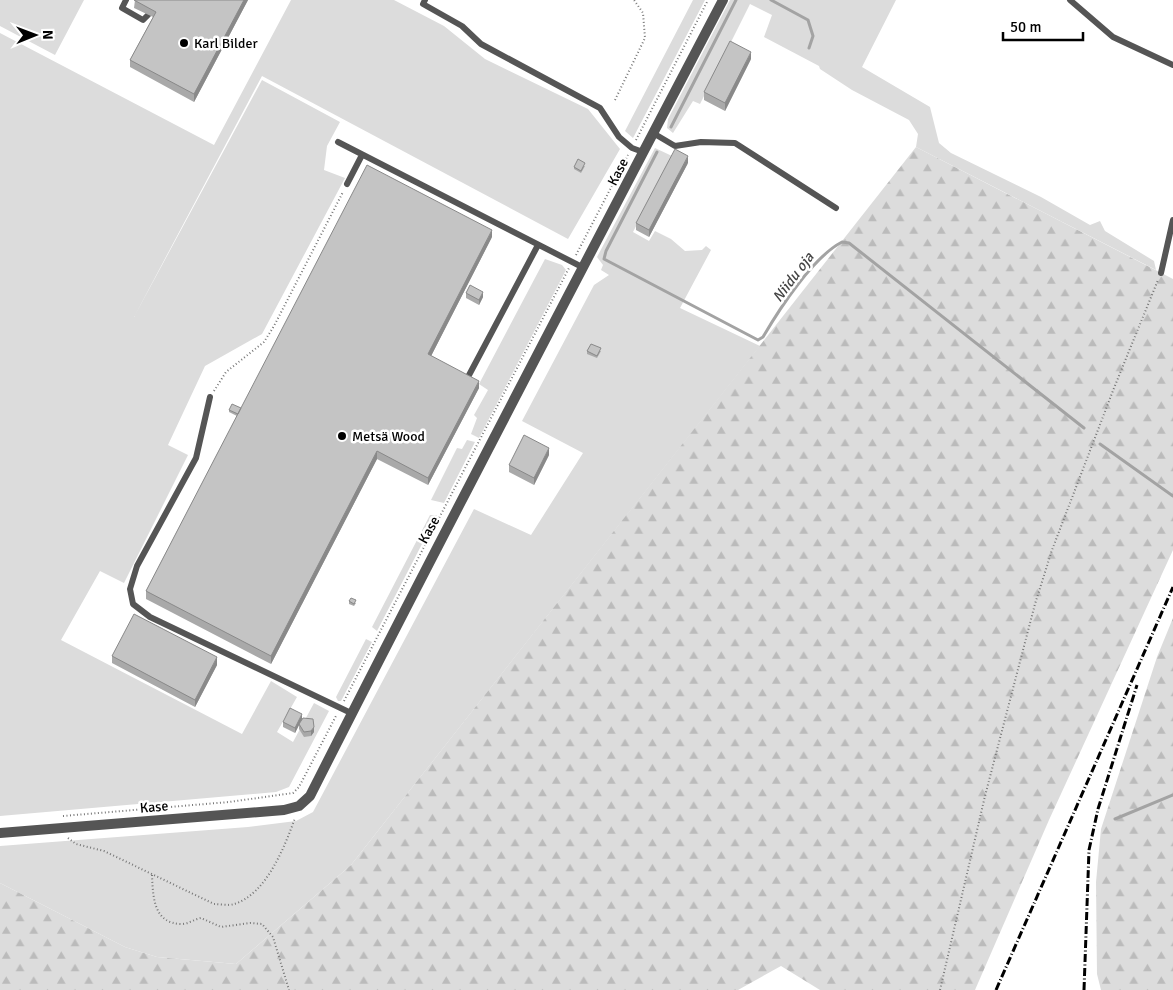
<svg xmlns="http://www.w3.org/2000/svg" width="1173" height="990" font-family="Signika,sans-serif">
  <defs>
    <pattern id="forest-firs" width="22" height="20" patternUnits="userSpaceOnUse" patternTransform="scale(1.25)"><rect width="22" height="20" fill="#dcdcdc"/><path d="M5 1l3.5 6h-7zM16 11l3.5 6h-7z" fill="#bbb"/></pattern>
  </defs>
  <rect width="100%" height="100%" fill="#fff"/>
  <path fill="#dcdcdc" d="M0 0H84L55 55 0 26Z
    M291 0H394L444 26 485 59 588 109 620 149 568 239 262 76 134 317 262 80 340 122 327 146 324 170 345 178 262 334 205 366 168 445 188 455 124 583 100 571 61 640 242 734 271 681 297 697 277 732 293 742 314 703 329 711 289 787 276 792 0 816V33L214 145Z
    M693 0H705L633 138 625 131Z
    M730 0H896L862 67 930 107 939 143 951 153 1041 197 1090 225 1100 221 1105 231 1154 261 1156 270 916 147 918 134 909 120 852 90 820 69 819 66 764 37 772 15 750 4 700 104 693 101 673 133 667 128 668 119Z
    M655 148 672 156 633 232 649 241 655 231 671 239 685 251 702 250 706 246 711 250 680 308 760 346 351 865 236 964 157 957 125 947 0 883V846L248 827 296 821 313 812 474 509 531 535 583 453 522 421 594 285 609 275 601 270 603 265 597 257Z
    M545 259 562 265 566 270 479 438 471 434 477 418 474 415 488 390 479 384Z
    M467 440 475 442 444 503 431 500 457 448 462 449Z
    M430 515H437L377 631 372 627Z
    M366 639 372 642 341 701H338L336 697Z"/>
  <path fill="url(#forest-firs)" d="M916 147 1173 279V550L1049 820 975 990H820L781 966 738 990H0V883L125 947 157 957 236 964 351 865Z
    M1173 618V990H1101L1097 974 1096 882 1101 829 1157 657Z"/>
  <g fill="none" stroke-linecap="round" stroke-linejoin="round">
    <path stroke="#a3a3a3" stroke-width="3" d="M771 0 808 20 813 36 809 48
      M671 127 736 0
      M657 152 606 251 604 259 758 340 763 337C780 308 813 257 842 242L849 243 1084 428
      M1100 444 1173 496
      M1115 819 1173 795"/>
    <path stroke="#777" stroke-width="2" stroke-dasharray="1 2.5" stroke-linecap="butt" d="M615 100 645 38 643 13 634 0
      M636 140 708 0
      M576 255 628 155
      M214 391 226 372 264 342 274 326 343 192
      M344 701 569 268
      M63 816 229 802 293 793 299 787 337 714
      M68 838 76 844 104 851 214 904C220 904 229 906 234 904 266 895 285 846 295 818
      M152 875C153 896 153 924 182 924 188 924 195 919 201 918L221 927 250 923 262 924 273 937 289 990
      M940 990 985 796 1035 604 1052 550 1114 388 1158 280"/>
    <path stroke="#555" stroke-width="6" d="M126 0 122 8 143 20 148 15
      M425 0 423 4 462 26 481 44 600 108 619 137 632 148 643 152
      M1070 0 1113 37 1173 65
      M653 133 675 146 701 142 735 143 836 208
      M338 142 584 268
      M347 184 362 155
      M1161 273 1173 220
      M468 377 538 245
      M210 397 196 458 137 566 130 589 133 604 150 617 351 713"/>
    <path stroke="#555" stroke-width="10" d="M0 833 284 810 299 806 310 796C445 529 584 265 723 0"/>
    <path stroke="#000" stroke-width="3" stroke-dasharray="8 2.5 1 2.5" stroke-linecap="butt" d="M996 990 1173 587
      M1084 990 1089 850 1098 809 1137 685"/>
  </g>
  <path fill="#a9a9a9" d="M135 0H248L194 102 130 67V60L153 17 134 8Z
    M751 59 725 111 704 100V92Z
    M688 163 649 237 636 230V223Z
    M585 166 581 173 574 169V167Z
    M492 237 431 356 479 388 428 485 377 459 271 664 146 599V591L237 416 229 412V410L241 408Z
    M466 293 483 297 479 305 466 298Z
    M587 351H601L597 358 587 354Z
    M549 455 534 485 509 472V465Z
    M349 601 356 603 354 606 349 604Z
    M112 656 217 665 195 707 112 663Z
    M302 719 314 732 311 736 304 737 299 729V725L295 733 283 727V722Z"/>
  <path fill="#898989" d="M244 0H248L194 102V94Z
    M751 52V59L725 111V103Z
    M688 156V163L649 237V230Z
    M492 230V237L428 362V354Z
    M483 292V297L479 305V300Z
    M479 381V388L428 485V478Z
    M549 448V455L534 485V478Z
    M377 451V459L271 664V656Z
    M217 657V665L195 707V700Z
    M302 714V719L295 733V728Z
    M314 727V732L311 736V731Z"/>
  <path fill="#c4c4c4" stroke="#898989" d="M134 0H244L194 94 130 60 156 12Z
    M730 41 751 52 725 103 704 92Z
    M675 149 688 156 649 230 636 223Z
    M578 159 585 163 581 171 574 167Z
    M367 165 492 230 428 354 479 381 428 478 377 451 271 656 146 591Z
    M470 285 483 292 479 300 466 293Z
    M591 344 601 348 597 356 587 351Z
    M232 404 241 408 238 414 229 410Z
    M524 435 549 448 534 478 509 465Z
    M351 598 356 600 354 604 349 601Z
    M134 614 217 657 195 700 112 656Z
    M290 708 302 714 295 728 283 722Z
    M303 718 313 719 314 727 311 731 304 732 299 724Z"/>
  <g fill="#000" stroke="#fff" stroke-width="2">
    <circle cx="184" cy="43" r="5"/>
    <circle cx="342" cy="436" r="5"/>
  </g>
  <g text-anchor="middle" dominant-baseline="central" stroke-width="5" stroke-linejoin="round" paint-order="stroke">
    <g font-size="14" fill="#000" stroke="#fff" text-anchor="start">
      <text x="194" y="43">Karl Bilder</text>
      <text x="352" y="436">Metsä Wood</text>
    </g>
    <g font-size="14" fill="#000" stroke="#fff">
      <text transform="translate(618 172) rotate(-63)">Kase</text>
      <text transform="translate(429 530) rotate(-61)">Kase</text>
      <text transform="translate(154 807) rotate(-5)">Kase</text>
    </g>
    <g font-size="15" font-style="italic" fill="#444" stroke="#fff">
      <text transform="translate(793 277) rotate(-53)">Niidu oja</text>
    </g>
  </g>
  <g transform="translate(35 35) rotate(89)" stroke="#ffffff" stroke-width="4" paint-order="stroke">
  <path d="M0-4L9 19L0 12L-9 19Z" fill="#000000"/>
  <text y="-8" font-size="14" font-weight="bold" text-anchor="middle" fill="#000000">N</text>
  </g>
  <path d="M1003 32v8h80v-8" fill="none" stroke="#000000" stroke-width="2.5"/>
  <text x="1010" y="32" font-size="15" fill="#000000" stroke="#ffffff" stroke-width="4" paint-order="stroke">50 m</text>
</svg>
